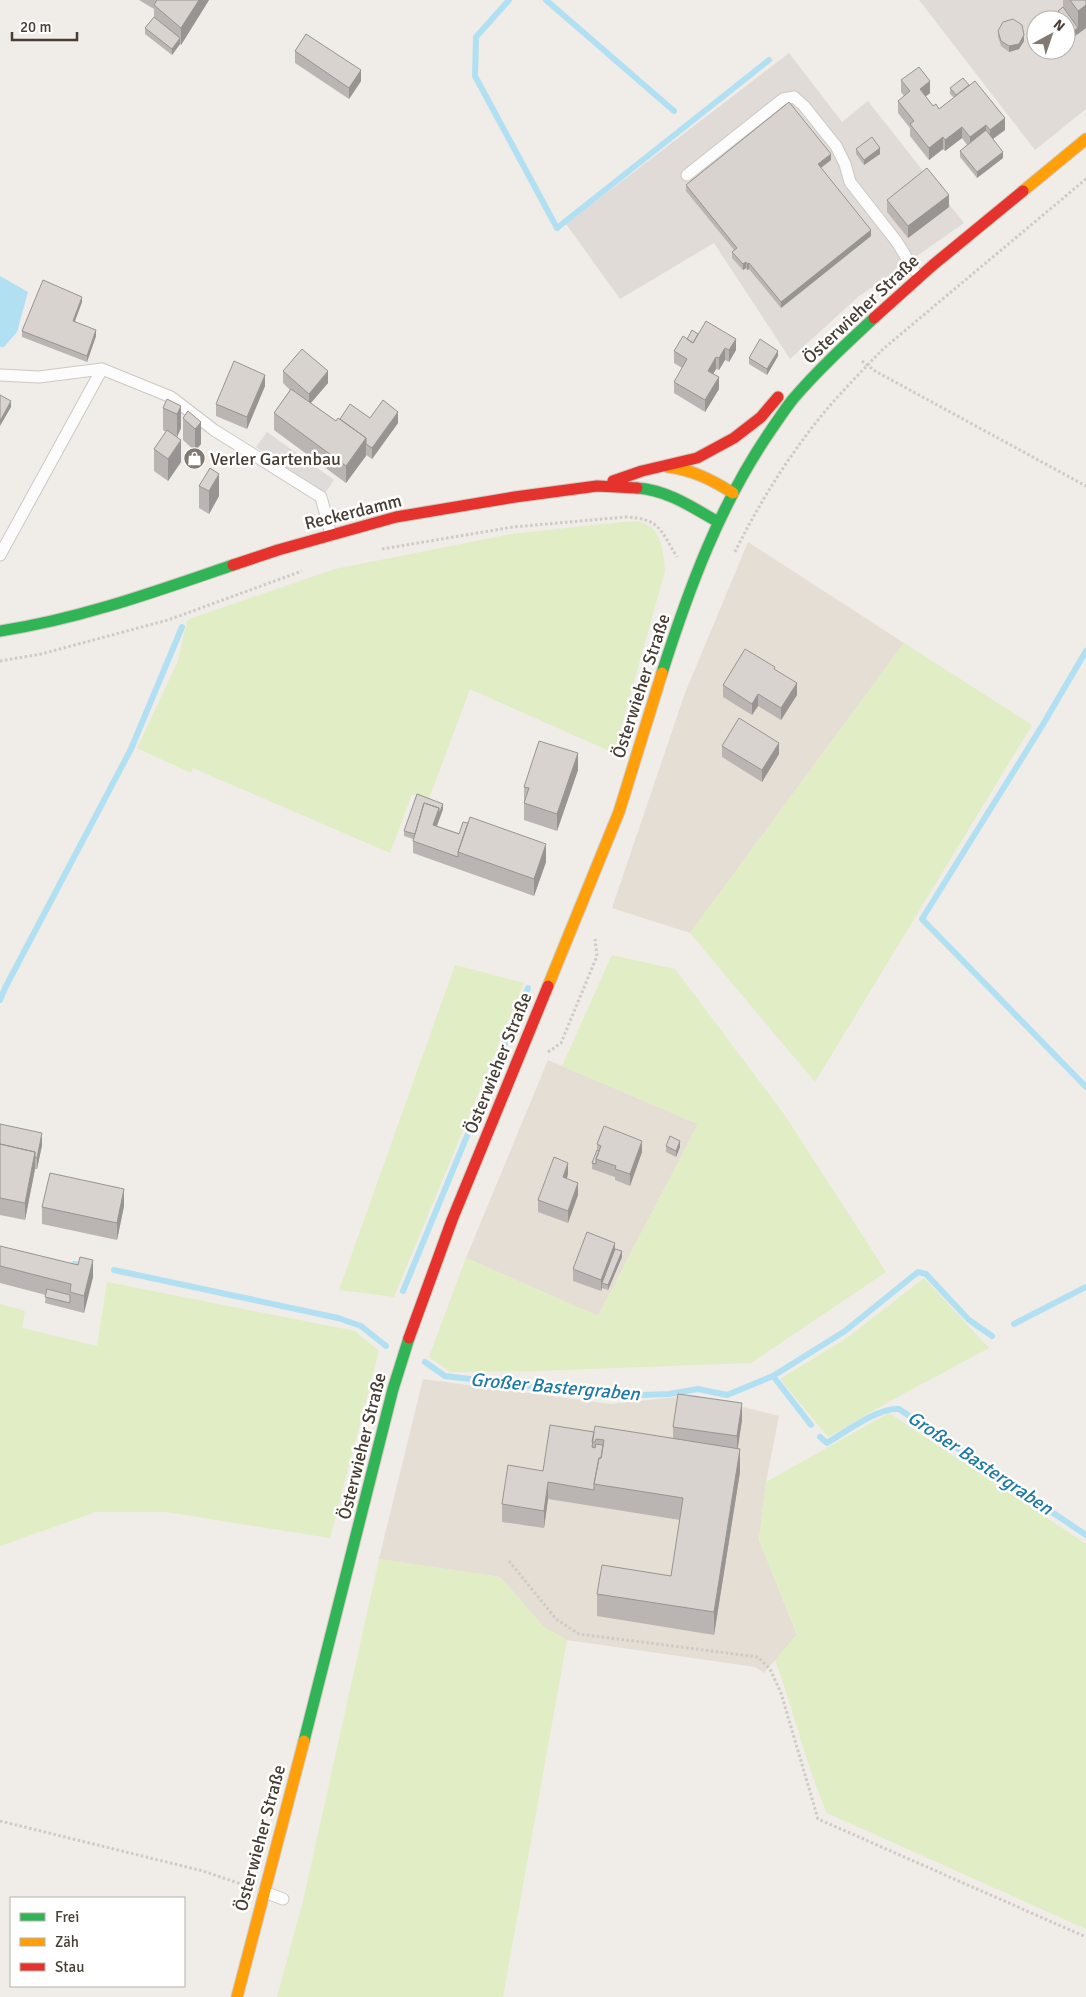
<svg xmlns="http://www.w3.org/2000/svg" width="1086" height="1997" font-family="Signika,sans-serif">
  <rect width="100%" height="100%" fill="#f0ece8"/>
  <path fill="#e5ded4" d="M748 542 904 643 690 933 612 908 685 693Z
    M548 1060 698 1124 598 1316 466 1258Z
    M423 1379 610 1404 695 1395 779 1416 766 1482 759 1540 797 1635 764 1673 755 1667 567 1640 544 1627 500 1577 379 1559Z"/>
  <path fill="#e0dbd6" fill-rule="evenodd" d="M919 0H1086V109L1035 150ZM1036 20H1066V50H1036Z
    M789 53 842 122 868 101 964 223 858 297 790 359 714 243 620 299 566 224Z"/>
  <path fill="#e1edc4" d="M623 522C628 522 634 521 639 522 661 525 664 553 665 571L614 753 470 689 428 801 412 794 390 853 193 768 191 773 137 748 178 661 187 621 192 618 335 569 511 534Z
    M904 643 1032 725 815 1082 690 933Z
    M612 955 675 969 784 1114 886 1272 751 1363 536 1371 450 1372 429 1357 466 1258 598 1316 698 1124 562 1066Z
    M455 965 524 983 394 1297 339 1290Z
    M924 1278 989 1348 892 1400 828 1437 780 1379 847 1338Z
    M107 1282 355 1331 379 1351 330 1538 166 1512H96L0 1546V1304L25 1311 22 1328 97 1346Z
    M889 1413 1086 1544V1929L827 1813C805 1763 794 1710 775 1660L797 1634 759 1540 766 1482Z
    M379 1559 500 1577 544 1627 567 1640 503 1997H277L303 1901Z"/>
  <path fill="#dfdbd8" d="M267 432 334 480 324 495 256 447Z"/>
  <path fill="#b2e0f3" d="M0 276 28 292 17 332 4 347H0Z"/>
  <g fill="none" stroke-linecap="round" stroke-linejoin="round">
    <path stroke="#b2e0f3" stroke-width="6" d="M509 0 476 37 475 76 557 228 769 60
      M546 0 674 111
      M1086 651 1042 726 922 919 1086 1087
      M0 1000 5 988 131 749 182 627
      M74 1264 87 1266
      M114 1270 338 1318 361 1326 386 1346
      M403 1291 528 988
      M1014 1324 1086 1287
      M425 1362 445 1376 615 1396 669 1394 698 1389 727 1395 773 1376 811 1425
      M773 1376 845 1331 918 1272 926 1274 969 1320 992 1336
      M820 1437 827 1443C845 1432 879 1407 899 1409L1086 1535"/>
    <defs>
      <path id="lane" d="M687 175 783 99 794 97 804 106 836 146 845 164 850 182 897 242 914 270
        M0 375 39 377 102 369 171 397 214 430 321 497 331 535
        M0 555 102 369
        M264 1892 283 1899"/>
      <path id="fast" d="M637 488C667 490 692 507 718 522
        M0 631C80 619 157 591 233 565
        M662 673C689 588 720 504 771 430 778 420 785 409 793 399 818 370 846 344 874 318
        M304 1741 393 1389 409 1338"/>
      <path id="slow" d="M1023 191 1086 139
        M668 467C693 470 712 480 733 493
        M548 986 619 812 662 673
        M237 1997 304 1741"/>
      <path id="jam" d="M874 318 933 265 1023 191
        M613 481 642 471 697 458 734 438 761 417 778 397
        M233 565 278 550 396 517 515 497 597 486 637 488
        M409 1338 452 1220 548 986"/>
    </defs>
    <use href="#lane" stroke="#ccc8c4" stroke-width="13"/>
    <use href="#fast" stroke="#d0c9be" stroke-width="13"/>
    <use href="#slow" stroke="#d0c9be" stroke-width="13"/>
    <use href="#jam" stroke="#d0c9be" stroke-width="13"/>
    <path stroke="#cecac6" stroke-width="3" stroke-dasharray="2.5 2.5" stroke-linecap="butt" d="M862 361 875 371 1086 486
      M382 549 513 527 625 517C660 518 661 531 677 557
      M735 552C757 507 783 465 814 425 835 398 860 373 883 349L1086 179
      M0 661 41 654 168 620 302 571
      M548 1052 561 1043 597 956 595 939
      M509 1561 556 1619 579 1634 758 1657 770 1669 781 1693 818 1819 1086 1937
      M0 1821 203 1871 241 1884"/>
    <use href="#lane" stroke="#fdfcfc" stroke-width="11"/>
    <use href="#fast" stroke="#30b455" stroke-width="11"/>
    <use href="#slow" stroke="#ff9f0a" stroke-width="11"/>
    <use href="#jam" stroke="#e5322d" stroke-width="11"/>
  </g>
  <path fill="#bab5b2" d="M139 0H209L181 45 180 44 172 55 145 34V28L154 17V9Z
    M1063 0H1086V28L1073 37 1066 28V20H1060L1058 17V11L1063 7Z
    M998 31 1024 41 1019 49 1009 52 1001 46 998 37Z
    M295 51 361 81 349 99 295 63Z
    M901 80 930 93 925 96 933 106 939 109 954 98 950 94V88L1005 130 993 139 1003 158 977 178 960 157V151L967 145 962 138 945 151 943 149 929 160 910 136V128L898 113V101L904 96 901 92Z
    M856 149 880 154 864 165 856 154Z
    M831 160 821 168 871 236 781 308 749 269 747 270 746 268 743 270 732 258V252L734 250 686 191V185Z
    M887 200 949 207 908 238 887 212Z
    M82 302 75 321 96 336 87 362 22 337V331Z
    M698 334 736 350 729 362 725 360 719 370 716 369 713 374 719 389 705 412 674 393V382L682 368 674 363V351L687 339Z
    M778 356 767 375 749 364V358Z
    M283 371 328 383 311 403 336 421 340 419 370 418 398 423 372 459 366 455 346 483 274 430V413L290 390 283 383Z
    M265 386 247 429 216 416V404Z
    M181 406V428L177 437 175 436 181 462 168 481 154 471V449L166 432 163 430V408Z
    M188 411 201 444 195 451 183 440V418Z
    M199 486 219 496 209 514 199 508Z
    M775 670 797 695 781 720 758 706 752 715 723 697V685Z
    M722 746 779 754 762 782 722 757Z
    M578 770 557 831 524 820V787Z
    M443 809 437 826 546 862 534 896 413 853V839L404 836V831Z
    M0 1124 42 1145 37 1169H35L25 1220 0 1215Z
    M597 1144 642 1152 630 1186 615 1180V1177L592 1169V1163L597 1150Z
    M666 1146 680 1147 676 1157 666 1152Z
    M568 1174 567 1179 578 1195 568 1223 538 1212V1200Z
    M124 1206 117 1240 42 1224V1207Z
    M0 1246 93 1277 84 1313 45 1303 46 1295 0 1283Z
    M615 1249 622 1257 608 1290 602 1288 601 1291 573 1281V1269Z
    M742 1420 737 1449 740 1472 714 1635 597 1616V1594L671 1576 680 1520 548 1499 544 1528 502 1522V1504L543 1471 594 1432 673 1439V1427Z"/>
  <path fill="#979491" d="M199 0H209L181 45V28Z
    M1086 5V28L1078 34V11Z
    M1078 28V34L1073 37V31Z
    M1024 35V41L1019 49 1009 52V46Z
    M180 38V44L172 55V49Z
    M361 70V81L349 99V88Z
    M930 81V93L920 101V89Z
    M1005 118V130L990 141V130Z
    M986 125V136L970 149V137Z
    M962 127V138L945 151V140Z
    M943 137V149L929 160V148Z
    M880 148V154L864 165V160Z
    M1003 152V158L977 178V172Z
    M831 154V160L818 170V164Z
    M949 195V207L908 238V226Z
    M871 230V236L781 308V302Z
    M746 262V268L743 270V264Z
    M749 263V269L747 270V264Z
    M82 297V302L73 326V321Z
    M96 330V336L87 362V356Z
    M736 339V350L729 362V350Z
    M725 348V360L719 370V358Z
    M778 351V356L767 375V369Z
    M716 357V369L708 383V371Z
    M328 371V383L309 405V394Z
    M265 375V386L247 429V417Z
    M719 377V389L705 412V400Z
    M11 401V407L0 426V421Z
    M181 406V428L177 437V414Z
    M398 412V423L372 459V448Z
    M201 422V444L195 451V429Z
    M366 438V456L346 483V466Z
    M181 440V462L168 481V459Z
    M219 474V496L209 514V491Z
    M797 683V695L781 720V708Z
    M758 694V706L752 715V704Z
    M779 743V754L762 782V770Z
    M578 753V770L557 831V814Z
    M443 804V809L433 836V825L439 808Z
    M546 844V862L534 896V879Z
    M42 1133V1145L37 1169V1158Z
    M642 1141V1152L630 1186V1174Z
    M680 1141V1147L676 1157V1151Z
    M35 1152V1169L25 1220V1203Z
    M568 1163V1174L563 1189V1177Z
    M578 1183V1195L568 1223V1211Z
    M124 1189V1206L117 1240V1223Z
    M615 1243V1254L602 1283V1288L601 1291V1280Z
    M622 1251V1257L608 1290V1285Z
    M93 1260V1277L84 1313V1296Z
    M742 1403V1420L737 1454V1436Z
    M740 1449V1472L714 1635V1612Z
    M548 1482V1499L544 1528V1511Z"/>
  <path fill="#d8d3cf" stroke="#979491" d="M157 0H199L181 28 154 5Z
    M1070 0H1086V5L1078 11Z
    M1063 7 1078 28 1073 31 1066 22V20H1065L1058 11Z
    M154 17 180 38 172 49 145 28Z
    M1013 19 1022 25 1024 35 1019 44 1009 46 1001 41 998 31 1003 22Z
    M306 34 361 70 349 88 295 51Z
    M919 67 930 81 920 89 933 106 936 104 939 109 975 81 1005 118 990 130 986 125 970 137 962 127 945 140 943 137 929 148 910 124 914 121 898 101 910 91 901 80Z
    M963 78 969 85 956 95 950 88Z
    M789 102 831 154 818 164 871 230 781 302 749 263 747 264 746 262 743 264 732 252 737 248 686 185Z
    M986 130 1003 152 977 172 960 151Z
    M872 137 880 148 864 160 856 149Z
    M927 168 949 195 908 226 887 200Z
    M43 280 82 297 73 321 96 330 87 356 22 331Z
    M706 321 736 339 729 350 725 348 719 358 716 357 708 371 719 377 705 400 674 382 687 359 674 351 683 336 693 343Z
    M692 330 698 334 693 343 687 339Z
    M760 339 778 351 767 369 749 358Z
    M302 349 328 371 309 394 283 371Z
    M234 361 265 375 247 417 216 404Z
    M291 389 336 421 338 418 366 438 346 466 274 413Z
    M0 395 11 401 0 421Z
    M167 399 181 406 177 414 163 408Z
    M383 400 398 412 372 448 366 444V438L340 419 350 404 370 418Z
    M188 411 201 422 195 429 183 418Z
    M167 430 181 440 168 459 154 449Z
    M210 468 219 474 209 491 199 486Z
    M745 649 775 667 774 669 797 683 781 708 758 694 752 704 723 685Z
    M739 718 779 743 762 770 722 746Z
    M539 741 578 753 557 814 524 803 529 788 524 787Z
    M417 794 443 804 439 814V808L424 803 415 834 404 831Z
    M424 803 439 808 433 825 459 834 463 822 468 823 458 852V857L413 841Z
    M470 817 546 844 534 879 458 852Z
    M0 1124 42 1133 37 1158 35 1157V1152L0 1144Z
    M604 1126 642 1141 630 1174 615 1169 616 1166 596 1159 601 1146 597 1144Z
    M670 1136 680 1141 676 1151 666 1146Z
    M0 1144 35 1152 25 1203 0 1198Z
    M597 1150 599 1151 596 1159V1164L592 1163Z
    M554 1157 568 1163 563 1177 578 1183 568 1211 538 1200Z
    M50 1173 124 1189 117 1223 42 1207Z
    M587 1232 615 1243 601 1280 573 1269Z
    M0 1246 78 1265 80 1257 93 1260 84 1296 70 1292 71 1284 0 1266Z
    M615 1249 622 1251 608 1285 602 1283Z
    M47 1289 70 1295V1303L45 1297Z
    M678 1394 742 1403 737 1436 673 1427Z
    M550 1425 594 1432 592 1447 595 1448 596 1444 603 1445 601 1458H599L594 1484V1490L548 1482 544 1511 502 1504 508 1465 543 1471Z
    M595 1426 740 1449 714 1612 597 1594 602 1565 671 1576 683 1498 594 1484 599 1458H601L604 1440 596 1439 595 1442H592Z"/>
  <defs>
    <symbol id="shop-disc" viewBox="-11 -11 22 22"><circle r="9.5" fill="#827a72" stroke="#fff"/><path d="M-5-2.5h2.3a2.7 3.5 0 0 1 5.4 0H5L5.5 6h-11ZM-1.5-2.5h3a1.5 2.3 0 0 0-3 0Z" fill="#fff"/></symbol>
  </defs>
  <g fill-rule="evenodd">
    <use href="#shop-disc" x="182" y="446" width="25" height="25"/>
  </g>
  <g text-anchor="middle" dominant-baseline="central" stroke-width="5" stroke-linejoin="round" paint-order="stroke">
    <g font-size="18" fill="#473d33" stroke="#fff">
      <text transform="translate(861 309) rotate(-43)">Österwieher Straße</text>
      <text transform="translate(353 512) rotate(-14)">Reckerdamm</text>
      <text transform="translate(641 686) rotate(-72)">Österwieher Straße</text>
      <text transform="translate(498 1063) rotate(-68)">Österwieher Straße</text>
      <text transform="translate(362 1446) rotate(-76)">Österwieher Straße</text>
      <text transform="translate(260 1838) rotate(-75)">Österwieher Straße</text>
    </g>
    <g font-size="18" fill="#473d33" stroke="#fff" text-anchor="start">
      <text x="210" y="459">Verler Gartenbau</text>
    </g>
    <g font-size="19" font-style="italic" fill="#1e7aa5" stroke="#fff">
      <text transform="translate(555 1387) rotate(5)">Großer Bastergraben</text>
      <text transform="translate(980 1463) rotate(34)">Großer Bastergraben</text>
    </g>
  </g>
  <rect x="10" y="1897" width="175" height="90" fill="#ffffff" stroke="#b5b1ad"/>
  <rect x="20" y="1913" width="25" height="8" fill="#30b455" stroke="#b5b1ad"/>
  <text x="55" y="1922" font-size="15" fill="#473d33">Frei</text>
  <rect x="20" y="1938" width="25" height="8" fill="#ff9f0a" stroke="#b5b1ad"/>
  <text x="55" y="1947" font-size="15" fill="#473d33">Zäh</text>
  <rect x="20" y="1963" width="25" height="8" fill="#e5322d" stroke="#b5b1ad"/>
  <text x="55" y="1972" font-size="15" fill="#473d33">Stau</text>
  <g transform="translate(1051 35) rotate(40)"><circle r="24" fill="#ffffff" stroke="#b5b1ad"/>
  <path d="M0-4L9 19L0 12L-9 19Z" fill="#827a72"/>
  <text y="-8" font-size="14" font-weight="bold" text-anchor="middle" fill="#473d33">N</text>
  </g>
  <path d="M12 32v8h65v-8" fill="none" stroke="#473d33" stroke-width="2.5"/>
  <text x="20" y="32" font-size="15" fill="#473d33" stroke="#ffffff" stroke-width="4" paint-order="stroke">20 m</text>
</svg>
